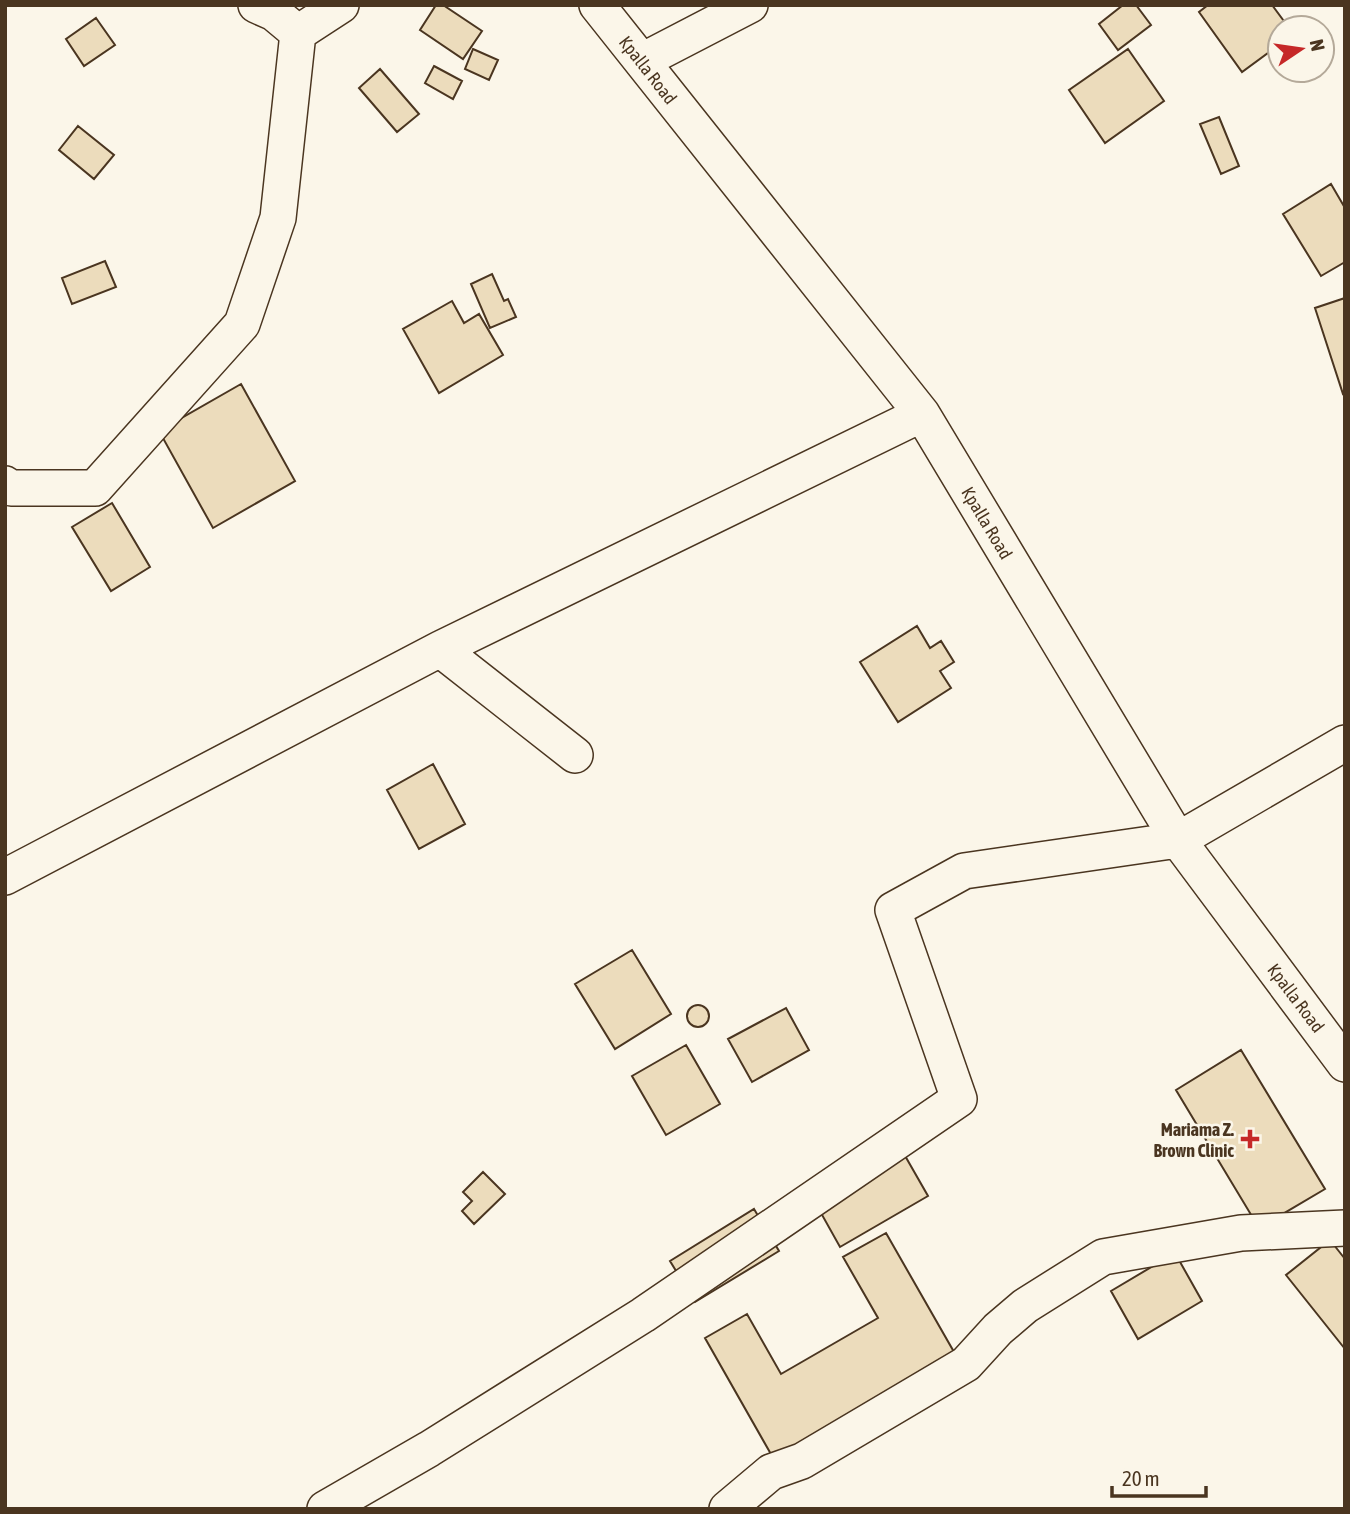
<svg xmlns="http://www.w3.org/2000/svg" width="1350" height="1514" font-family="'Asap Condensed',sans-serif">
  <rect width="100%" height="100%" fill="#fbf6e9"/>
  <path fill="#ecdcbc" stroke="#4a3520" stroke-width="2" d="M436 5H443L482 31 463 59 420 30Z
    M1123 5H1136L1151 25 1118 50 1099 24Z
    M1208 5H1272L1289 28H1280V44L1242 72 1199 12Z
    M96 18 115 45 84 66 66 39Z
    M473 49 498 60 489 80 465 69Z
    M1128 49 1164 101 1105 143 1069 90Z
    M434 66 462 81 453 99 425 83Z
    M380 69 419 114 397 132 359 88Z
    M1219 117 1239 166 1221 174 1200 124Z
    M78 126 114 155 94 179 59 150Z
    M1331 184 1345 208V262L1321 276 1283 214Z
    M105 261 116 287 72 304 62 278Z
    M492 274 504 301 508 299 516 317 490 328 471 284Z
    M1345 298V393L1343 394 1315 308Z
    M452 301 464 323 479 314 503 355 439 393 403 329Z
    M241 384 295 481 213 528 159 431Z
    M112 503 150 567 111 591 72 527Z
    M917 626 930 648 941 641 954 662 940 671 951 688 898 722 860 662Z
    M433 764 465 824 419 849 387 790Z
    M632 950 671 1014 615 1049 575 984Z
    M687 1016a11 11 0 1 1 22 0a11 11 0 1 1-22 0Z
    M786 1008 809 1050 752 1082 728 1039Z
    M686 1045 720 1104 666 1135 632 1076Z
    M1241 1050 1325 1189 1259 1228 1176 1090Z
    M900 1147 928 1196 840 1247 812 1197Z
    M483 1172 505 1194 474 1224 462 1211 472 1201 463 1192Z
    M754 1209 779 1251 695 1302 670 1261Z
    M886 1233 958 1359 776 1463 705 1338 747 1314 781 1374 878 1318 843 1257Z
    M1330 1240 1345 1259V1349L1286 1275Z
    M1175 1253 1202 1301 1138 1339 1111 1291Z"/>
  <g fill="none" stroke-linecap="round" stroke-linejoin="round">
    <defs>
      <path id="minor" d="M256 5 274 13 298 33
        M597 5 922 414 1178 840 1345 1064
        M642 61 750 5
        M5 484 11 488H95L242 324 278 218 298 33 341 5
        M440 649 575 755
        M5 877 440 649 922 414
        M325 1509 429 1449 643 1315 959 1099 893 910 964 871 1178 840 1345 743
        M727 1509 771 1472 802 1461 966 1364 998 1329 1025 1306 1103 1257 1241 1233 1345 1228"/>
    </defs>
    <use href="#minor" stroke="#4a3520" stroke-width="38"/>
    <use href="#minor" stroke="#fbf6e9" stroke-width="35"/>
  </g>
  <path fill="#c62828" stroke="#fbf6e9" stroke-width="2.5" d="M1246.5 1128.5h7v7h7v7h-7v7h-7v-7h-7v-7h7z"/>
  <g text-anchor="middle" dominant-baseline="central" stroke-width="5" stroke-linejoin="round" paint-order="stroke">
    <g font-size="18" fill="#4a3520" stroke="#fbf6e9">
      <text transform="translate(648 70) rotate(52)">Kpalla Road</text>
      <text transform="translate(987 523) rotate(59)">Kpalla Road</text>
      <text transform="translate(1296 998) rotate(53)">Kpalla Road</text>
    </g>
    <g font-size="18" font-weight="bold" fill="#4a3520" stroke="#fbf6e9" text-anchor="end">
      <text x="1234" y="1129">Mariama Z.<tspan x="1234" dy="21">Brown Clinic</tspan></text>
    </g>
  </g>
  <rect width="1350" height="1514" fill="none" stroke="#4a3520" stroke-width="14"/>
  <g transform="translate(1301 49) rotate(77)"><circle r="33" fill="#fbf6e9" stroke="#b4a999" stroke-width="2"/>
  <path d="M0-5L12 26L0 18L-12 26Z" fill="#c62828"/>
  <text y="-10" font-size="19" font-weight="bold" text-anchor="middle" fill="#4a3520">N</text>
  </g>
  <path d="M1112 1486v10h94v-10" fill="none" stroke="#4a3520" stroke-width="3.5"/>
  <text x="1122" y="1486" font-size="21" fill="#4a3520" stroke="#fbf6e9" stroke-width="5" paint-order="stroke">20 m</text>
</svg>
